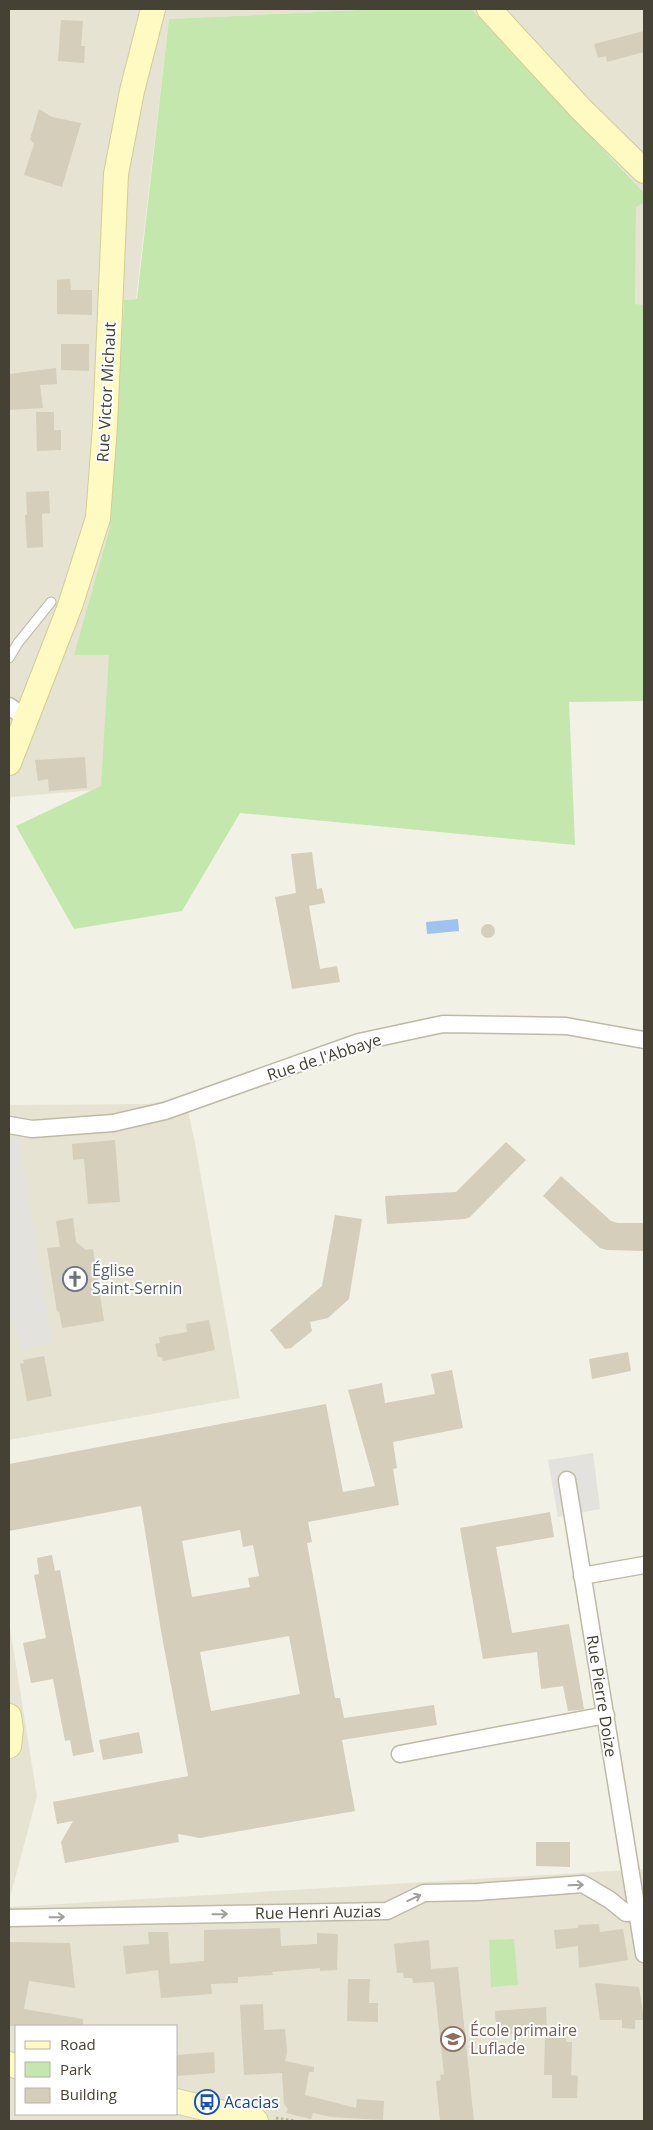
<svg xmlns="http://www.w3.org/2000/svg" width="653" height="2130" font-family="'Open Sans',sans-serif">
  <rect width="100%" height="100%" fill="#f2f1e5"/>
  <path fill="#e6e3d3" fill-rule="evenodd" d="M9 9H382L169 19 136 299 124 300 110 527 75 654 109 655 118 788 11 797 9 812Z
    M471 9H644V193Z
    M644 203V305H635L636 207Z
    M9 1092 10 1105 148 1104 185 1097 195 1143 240 1398 9 1440Z
    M9 1622 37 1796 9 1901Z
    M644 1869V2121H9V1907ZM16 2026H176V2114H16Z"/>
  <path fill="#c3e7ad" d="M382 9H471L644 193V203L636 207 635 304 644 305V701L569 702 575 845 240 813 182 911 74 929 16 826 101 786 109 655H74L110 527 124 300 137 299 169 19Z
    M514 1939 518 1985 491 1987 489 1940Z"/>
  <path fill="#e3e2dd" d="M18 1137 53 1343 20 1349 9 1308V1138Z
    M593 1453 600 1509 558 1517 548 1460Z"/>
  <path fill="#a0c2f0" d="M458 919 459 931 427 934 426 922Z"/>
  <path fill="#d4ceba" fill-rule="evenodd" d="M61 20 83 21 81 46H85L84 63 58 61Z
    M644 31V52L607 62 606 56 598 58 594 44Z
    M39 109 52 117 81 123 62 187 24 175 34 144 30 139Z
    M70 279 71 290H92V315L57 314V280Z
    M61 344H89V371L61 370Z
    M56 368 57 384 40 385 43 408 9 410V374Z
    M36 412H54V430H61V450L37 451Z
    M49 491 50 513 42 514 43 547 27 548 25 515H27L26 492Z
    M85 757 87 788 49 791 48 779 38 781 35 760Z
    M312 852 317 889 322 888 325 903 309 906 320 969 337 966 340 982 292 989 275 897 296 893 291 854Z
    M481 931a7 7 0 1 1 14 0a7 7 0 1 1-14 0Z
    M115 1140 120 1202 88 1204 84 1159 73 1160 72 1144Z
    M506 1142 526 1160 470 1217 465 1219 387 1224 385 1196 456 1192Z
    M561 1176 611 1221 618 1223H644V1251L607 1250 600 1248 543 1196Z
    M335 1215 362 1219 349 1299 328 1318 310 1322 312 1331 291 1348 285 1349 270 1330 322 1286Z
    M73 1218 76 1242 86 1250 93 1249 104 1321 62 1328 59 1311 57 1312 47 1248 60 1247 56 1221Z
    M209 1320 215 1350 163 1361 162 1357H158L155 1344 160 1343 159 1337 187 1332 186 1324Z
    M628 1352 631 1371 592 1379 589 1359Z
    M44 1356 52 1396 27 1401 20 1364 24 1363 23 1360Z
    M452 1370 463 1428 393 1442 397 1468 393 1469 399 1505 308 1522 312 1542 307 1543 335 1698H340L344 1718 434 1705 437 1725 342 1740 355 1811 200 1838 178 1834 179 1842 65 1863 61 1842 73 1821 57 1824 53 1802 188 1776 161 1631 141 1506 9 1531V1464L326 1404 343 1492 375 1486 348 1390 382 1383 385 1403 435 1394 431 1374ZM240 1530 243 1547 253 1545 259 1576 248 1578 250 1587 192 1597 182 1541ZM289 1636 300 1694 211 1711 200 1652Z
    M550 1512 554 1537 496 1547 512 1633 569 1624 584 1709 580 1710 568 1711 563 1686 541 1689 537 1652 483 1659 460 1528Z
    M52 1555 55 1571 60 1570 94 1752 73 1756 70 1740 65 1741 53 1679 31 1683 23 1643 46 1638 34 1575 39 1574 37 1558Z
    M139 1732 143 1753 103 1760 99 1740Z
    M536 1842H570V1867L536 1866Z
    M599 1924 600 1932 623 1929 628 1960 579 1968 578 1946 556 1949 554 1930 578 1928V1925Z
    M280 1928 281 1946 317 1944V1933L338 1934 337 1970 320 1971V1968L272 1972 273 1975 238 1977V1983L211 1984 212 1994 161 1998 158 1970 126 1974 123 1946 149 1944 148 1932H168L170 1964 204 1961V1930Z
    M429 1940 431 1969 458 1967 474 2121H440L436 2081 441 2080 440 2075 444 2074 434 1982 413 1983 412 1978H404L403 1973H397L394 1944Z
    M9 1942 70 1943 75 1988 29 1981 24 2009 83 2019V2026H9Z
    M348 1979H370L369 2003H378V2022L347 2021Z
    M595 1983 639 1987 644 2020H635V2029L622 2028V2020H600Z
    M263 2004 264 2030 285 2029 287 2052 285 2061 314 2067V2072H309L305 2095 356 2108 357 2099 384 2101 383 2120 331 2117 313 2113 311 2119 286 2113 288 2109 284 2104 282 2073 244 2075 240 2005Z
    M546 2007 547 2032 497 2035 495 2011Z
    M545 2034H566V2042H572L571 2075 578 2076 577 2098H552V2075H544Z
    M214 2052 215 2073 176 2076V2055Z"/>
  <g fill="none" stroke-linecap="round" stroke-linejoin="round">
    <defs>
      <path id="lane" d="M9 658 18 643 51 602"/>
      <path id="street" d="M9 706 27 719
        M9 1125 32 1129 113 1123 165 1111 359 1042 443 1024 566 1026 644 1040
        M567 1480 644 1954
        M582 1576 644 1565
        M400 1754 606 1715
        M9 1918 387 1911 424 1893 477 1892 583 1884 610 1900 626 1913 644 1911"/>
      <path id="secondary" d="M489 9 581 109 644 171
        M9 763 70 606 98 518 105 426 116 174 132 91 153 9
        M9 1716 11 1730 9 1746
        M9 2064 16 2066
        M176 2101 256 2121"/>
    </defs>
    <use href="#lane" stroke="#bebaa7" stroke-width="11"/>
    <use href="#street" stroke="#bebaa7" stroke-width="19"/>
    <use href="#secondary" stroke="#d3cd94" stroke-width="26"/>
    <path stroke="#c0b898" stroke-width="3" stroke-dasharray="2.5 2.5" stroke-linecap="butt" d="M276 2118 295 2121"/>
    <use href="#lane" stroke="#fff" stroke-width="9"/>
    <use href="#street" stroke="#fff" stroke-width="16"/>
    <use href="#secondary" stroke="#fffac2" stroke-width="24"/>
  </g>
  <defs><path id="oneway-shaft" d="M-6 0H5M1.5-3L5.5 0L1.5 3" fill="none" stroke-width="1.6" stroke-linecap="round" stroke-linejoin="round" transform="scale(1.25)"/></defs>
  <g stroke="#a2a09a">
    <use href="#oneway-shaft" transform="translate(576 1885) rotate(-2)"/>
    <use href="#oneway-shaft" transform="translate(414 1898) rotate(-25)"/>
    <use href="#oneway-shaft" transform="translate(220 1914) rotate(-1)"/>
    <use href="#oneway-shaft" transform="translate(57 1917) rotate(-1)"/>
  </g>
  <defs>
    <symbol id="church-ring" viewBox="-11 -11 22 22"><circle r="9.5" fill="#fff" stroke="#6b7280" stroke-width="1.5"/><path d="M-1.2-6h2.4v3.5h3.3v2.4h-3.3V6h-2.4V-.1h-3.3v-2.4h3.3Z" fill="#6b7280"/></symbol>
    <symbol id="school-ring" viewBox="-11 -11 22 22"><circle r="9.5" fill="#fff" stroke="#8d6e63" stroke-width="1.5"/><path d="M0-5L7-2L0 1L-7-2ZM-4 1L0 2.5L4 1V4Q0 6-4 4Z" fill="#8d6e63"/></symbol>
    <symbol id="bus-ring" viewBox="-11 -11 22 22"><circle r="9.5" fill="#fff" stroke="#1a4fb4" stroke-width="1.5"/><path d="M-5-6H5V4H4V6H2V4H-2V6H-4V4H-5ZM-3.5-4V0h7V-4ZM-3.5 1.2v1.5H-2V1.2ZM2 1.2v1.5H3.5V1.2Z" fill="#1a4fb4"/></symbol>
  </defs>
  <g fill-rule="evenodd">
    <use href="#church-ring" x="61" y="1265" width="28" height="28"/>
    <use href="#school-ring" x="439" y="2025" width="28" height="28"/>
    <use href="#bus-ring" x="193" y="2088" width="28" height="28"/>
  </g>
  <g text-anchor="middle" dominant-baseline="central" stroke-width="4" stroke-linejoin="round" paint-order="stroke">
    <g font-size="16" fill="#454134" stroke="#fff">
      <text transform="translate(106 392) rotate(-87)">Rue Victor Michaut</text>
      <text transform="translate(324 1057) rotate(-18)">Rue de l'Abbaye</text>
      <text transform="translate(602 1696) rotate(81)">Rue Pierre Doize</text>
      <text transform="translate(318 1912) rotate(-1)">Rue Henri Auzias</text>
    </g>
    <g font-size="16" fill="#5b616d" stroke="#fff" text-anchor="start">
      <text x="92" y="1270">Église<tspan x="92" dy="18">Saint-Sernin</tspan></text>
    </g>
    <g font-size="16" fill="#785e54" stroke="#fff" text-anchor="start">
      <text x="470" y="2030">École primaire<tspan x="470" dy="18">Luflade</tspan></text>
    </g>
    <g font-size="16" fill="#164399" stroke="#fff" text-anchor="start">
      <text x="224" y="2102">Acacias</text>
    </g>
  </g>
  <rect width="653" height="2130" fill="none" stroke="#454134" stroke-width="20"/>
  <rect x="15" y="2025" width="162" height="90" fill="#ffffff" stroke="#b5b3ae"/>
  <rect x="25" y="2041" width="25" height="8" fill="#fffac2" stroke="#b5b3ae"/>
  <text x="60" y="2050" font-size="15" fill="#454134">Road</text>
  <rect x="25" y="2062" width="25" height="15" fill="#c3e7ad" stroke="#b5b3ae"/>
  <text x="60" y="2075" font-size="15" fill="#454134">Park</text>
  <rect x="25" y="2088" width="25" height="15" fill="#d4ceba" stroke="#b5b3ae"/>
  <text x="60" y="2100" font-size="15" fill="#454134">Building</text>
</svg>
